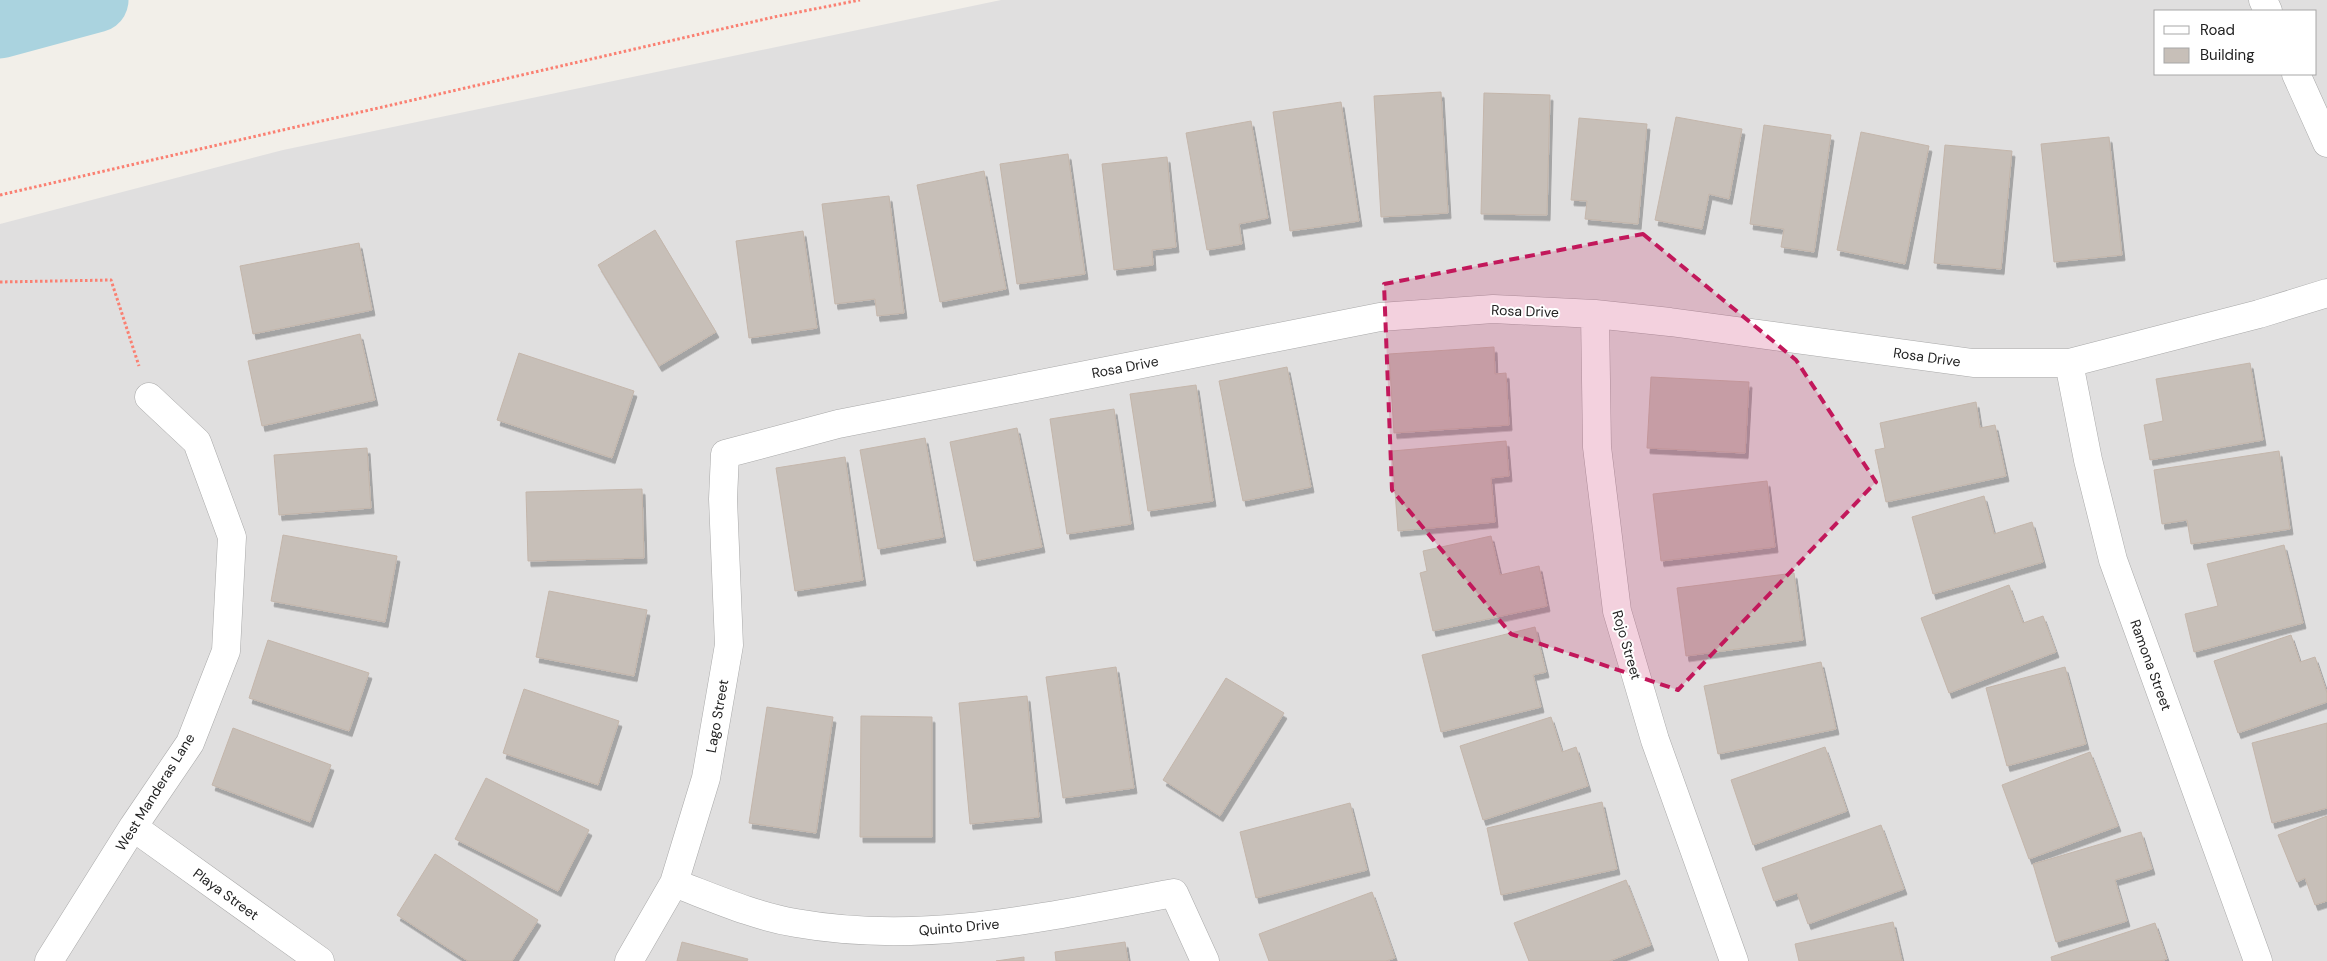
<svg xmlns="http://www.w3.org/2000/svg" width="2327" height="961" font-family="'DM Sans',sans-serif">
  <defs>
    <filter id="shadow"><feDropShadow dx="3" dy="5.5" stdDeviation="0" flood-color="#0004"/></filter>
  </defs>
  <rect width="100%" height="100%" fill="#f2efe9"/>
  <path fill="#e0dfdf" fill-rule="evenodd" d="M1001 0H2327V961H0V224L283 150ZM2156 11H2316V74H2156Z"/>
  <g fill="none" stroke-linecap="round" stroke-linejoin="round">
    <path stroke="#aad3df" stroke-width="65" d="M0 26 96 0"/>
  </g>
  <path fill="#c7bfb8" stroke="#c4b6ab" filter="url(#shadow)" d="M1441 92 1448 213 1381 217 1374 96Z
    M1484 93 1550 95 1547 215 1481 214Z
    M1341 102 1359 221 1290 231 1273 112Z
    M1676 117 1742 129 1729 199 1709 194 1702 229 1655 220Z
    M1579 118 1647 124 1638 224 1585 219 1587 201 1571 200Z
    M1251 121 1268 218 1239 224 1242 244 1207 250 1186 133Z
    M1764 125 1831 135 1814 252 1781 247 1784 229 1750 224Z
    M1861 132 1929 146 1905 264 1837 250Z
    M2109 137 2122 255 2054 262 2041 144Z
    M1945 145 2012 151 2001 269 1934 263Z
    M1068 154 1085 274 1017 284 1000 164Z
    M1167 157 1176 247 1152 250 1153 265 1114 270 1102 164Z
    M984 171 1006 289 940 302 917 185Z
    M889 196 904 313 877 316 875 299 835 304 822 204Z
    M655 230 716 332 659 366 598 265Z
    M803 231 817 328 749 338 736 241Z
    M359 243 372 310 253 334 240 266Z
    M360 334 375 400 262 426 248 361Z
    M1494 347 1495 374 1506 373 1509 425 1394 433 1389 354Z
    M519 353 634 391 612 458 497 420Z
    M2250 363 2263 440 2150 460 2144 425 2163 421 2156 379Z
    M1287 367 1311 487 1243 501 1219 381Z
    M1651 377 1749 382 1745 453 1647 448Z
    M1196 385 1213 501 1148 511 1130 394Z
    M1976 402 1980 428 1995 425 2006 476 1886 502 1875 450 1885 448 1880 423Z
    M1114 409 1131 524 1067 534 1050 419Z
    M1017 428 1042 547 974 561 950 442Z
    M925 438 943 537 878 549 860 450Z
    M1506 441 1509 476 1491 478 1495 522 1398 531 1392 451Z
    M367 448 371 508 279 515 274 455Z
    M2279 451 2290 529 2191 544 2187 520 2162 524 2154 470Z
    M845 457 863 580 795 591 776 468Z
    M1767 481 1775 547 1661 561 1653 494Z
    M642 489 644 558 528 561 526 492Z
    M1984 496 1994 534 2032 522 2043 562 1933 594 1912 517Z
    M283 535 397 556 385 622 271 601Z
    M1491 536 1500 575 1539 566 1547 606 1433 631 1420 573 1427 571 1423 551Z
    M2284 545 2303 623 2194 652 2185 614 2218 606 2207 564Z
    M1794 573 1803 640 1686 656 1677 588Z
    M2009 585 2023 623 2043 616 2056 652 1949 693 1921 618Z
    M549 591 647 610 634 676 536 657Z
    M1535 627 1546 672 1533 675 1541 707 1441 732 1422 655Z
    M2291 635 2300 662 2315 657 2327 693V702L2238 733 2214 661Z
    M268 640 369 673 349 731 249 698Z
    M1821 662 1836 729 1718 754 1704 686Z
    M1116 667 1134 788 1063 798 1046 677Z
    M2065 667 2086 744 2007 766 1986 688Z
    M1226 678 1284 713 1220 816 1163 780Z
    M524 689 619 721 598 785 503 753Z
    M1027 696 1039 817 970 824 959 703Z
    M767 707 833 717 816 833 749 823Z
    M861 716 932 717V837H860Z
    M1551 717 1562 752 1576 747 1588 786 1483 820 1460 746Z
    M2327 723V808L2272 823 2252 743Z
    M233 728 331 765 310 822 212 785Z
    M1825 747 1847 811 1753 845 1731 780Z
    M2090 752 2118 826 2029 859 2002 785Z
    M486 778 589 830 558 891 455 839Z
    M1602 802 1617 869 1501 895 1487 828Z
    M1350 803 1367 870 1256 898 1240 832Z
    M2327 816V901L2315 905 2305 878 2297 882 2278 835Z
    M1881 825 1904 889 1808 924 1797 893 1774 901 1762 868Z
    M2141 832 2152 869 2115 880 2127 921 2056 942 2033 864Z
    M435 854 538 920 512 961H468L397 915Z
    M1626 880 1651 945 1609 961H1529L1514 923Z
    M1372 892 1395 958 1386 961H1269L1259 934Z
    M1893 922 1902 961H1799L1795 944Z
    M2155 923 2167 959 2160 961H2052L2051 957Z
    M682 942 748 959 747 961H677Z
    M1125 942 1128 961H1056L1055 952Z
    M1024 957V961H996Z"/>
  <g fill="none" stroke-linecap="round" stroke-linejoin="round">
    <defs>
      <path id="minor" d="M2263 0 2268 11
        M2296 74 2327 143
        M1595 314 1597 447 1617 611 1655 740 1734 961
        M2069 363 2088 460 2113 560 2258 961
        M133 827 320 961
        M674 883C714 898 754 916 796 923 925 946 1048 916 1174 893L1205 961
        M49 961 133 827 190 743 226 651 232 537 197 442 149 397
        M629 961 674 883 706 778 729 645 723 499 725 454 838 424 1380 317 1493 309 1595 314 1670 322 1973 363H2069L2259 314 2327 293"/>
    </defs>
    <use href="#minor" stroke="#a9a9a9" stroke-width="29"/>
    <path stroke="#fa8072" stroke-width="3" stroke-dasharray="2.5 2.5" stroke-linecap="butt" d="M0 195 774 17 860 0
      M0 282 111 280 139 366"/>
    <use href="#minor" stroke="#fff" stroke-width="28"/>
  </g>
  <path fill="#c2185b" fill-opacity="0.2" stroke="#c2185b" stroke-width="4" stroke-dasharray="10 6" stroke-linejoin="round" d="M1643 234 1796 360 1876 482 1678 690 1511 634 1392 490 1384 284Z"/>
  <g text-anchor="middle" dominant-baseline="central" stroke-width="4" stroke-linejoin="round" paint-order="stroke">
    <g font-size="14" fill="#222" stroke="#fff">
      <text transform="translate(1525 311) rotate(2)">Rosa Drive</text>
      <text transform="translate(1927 357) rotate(8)">Rosa Drive</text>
      <text transform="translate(1125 367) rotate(-11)">Rosa Drive</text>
      <text transform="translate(1627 645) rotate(74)">Rojo Street</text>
      <text transform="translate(2151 665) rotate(70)">Ramona Street</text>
      <text transform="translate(717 716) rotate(-80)">Lago Street</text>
      <text transform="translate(155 792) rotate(-58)">West Manderas Lane</text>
      <text transform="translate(226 894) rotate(36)">Playa Street</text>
      <text transform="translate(959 927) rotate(-5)">Quinto Drive</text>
    </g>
  </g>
  <rect x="2154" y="10" width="162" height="65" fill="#ffffff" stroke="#a7a7a7"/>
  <rect x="2164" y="26" width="25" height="8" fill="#ffffff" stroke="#a7a7a7"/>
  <text x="2200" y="35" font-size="15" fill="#222222">Road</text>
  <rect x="2164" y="48" width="25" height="15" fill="#c7bfb8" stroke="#a7a7a7"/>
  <text x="2200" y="60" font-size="15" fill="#222222">Building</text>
</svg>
